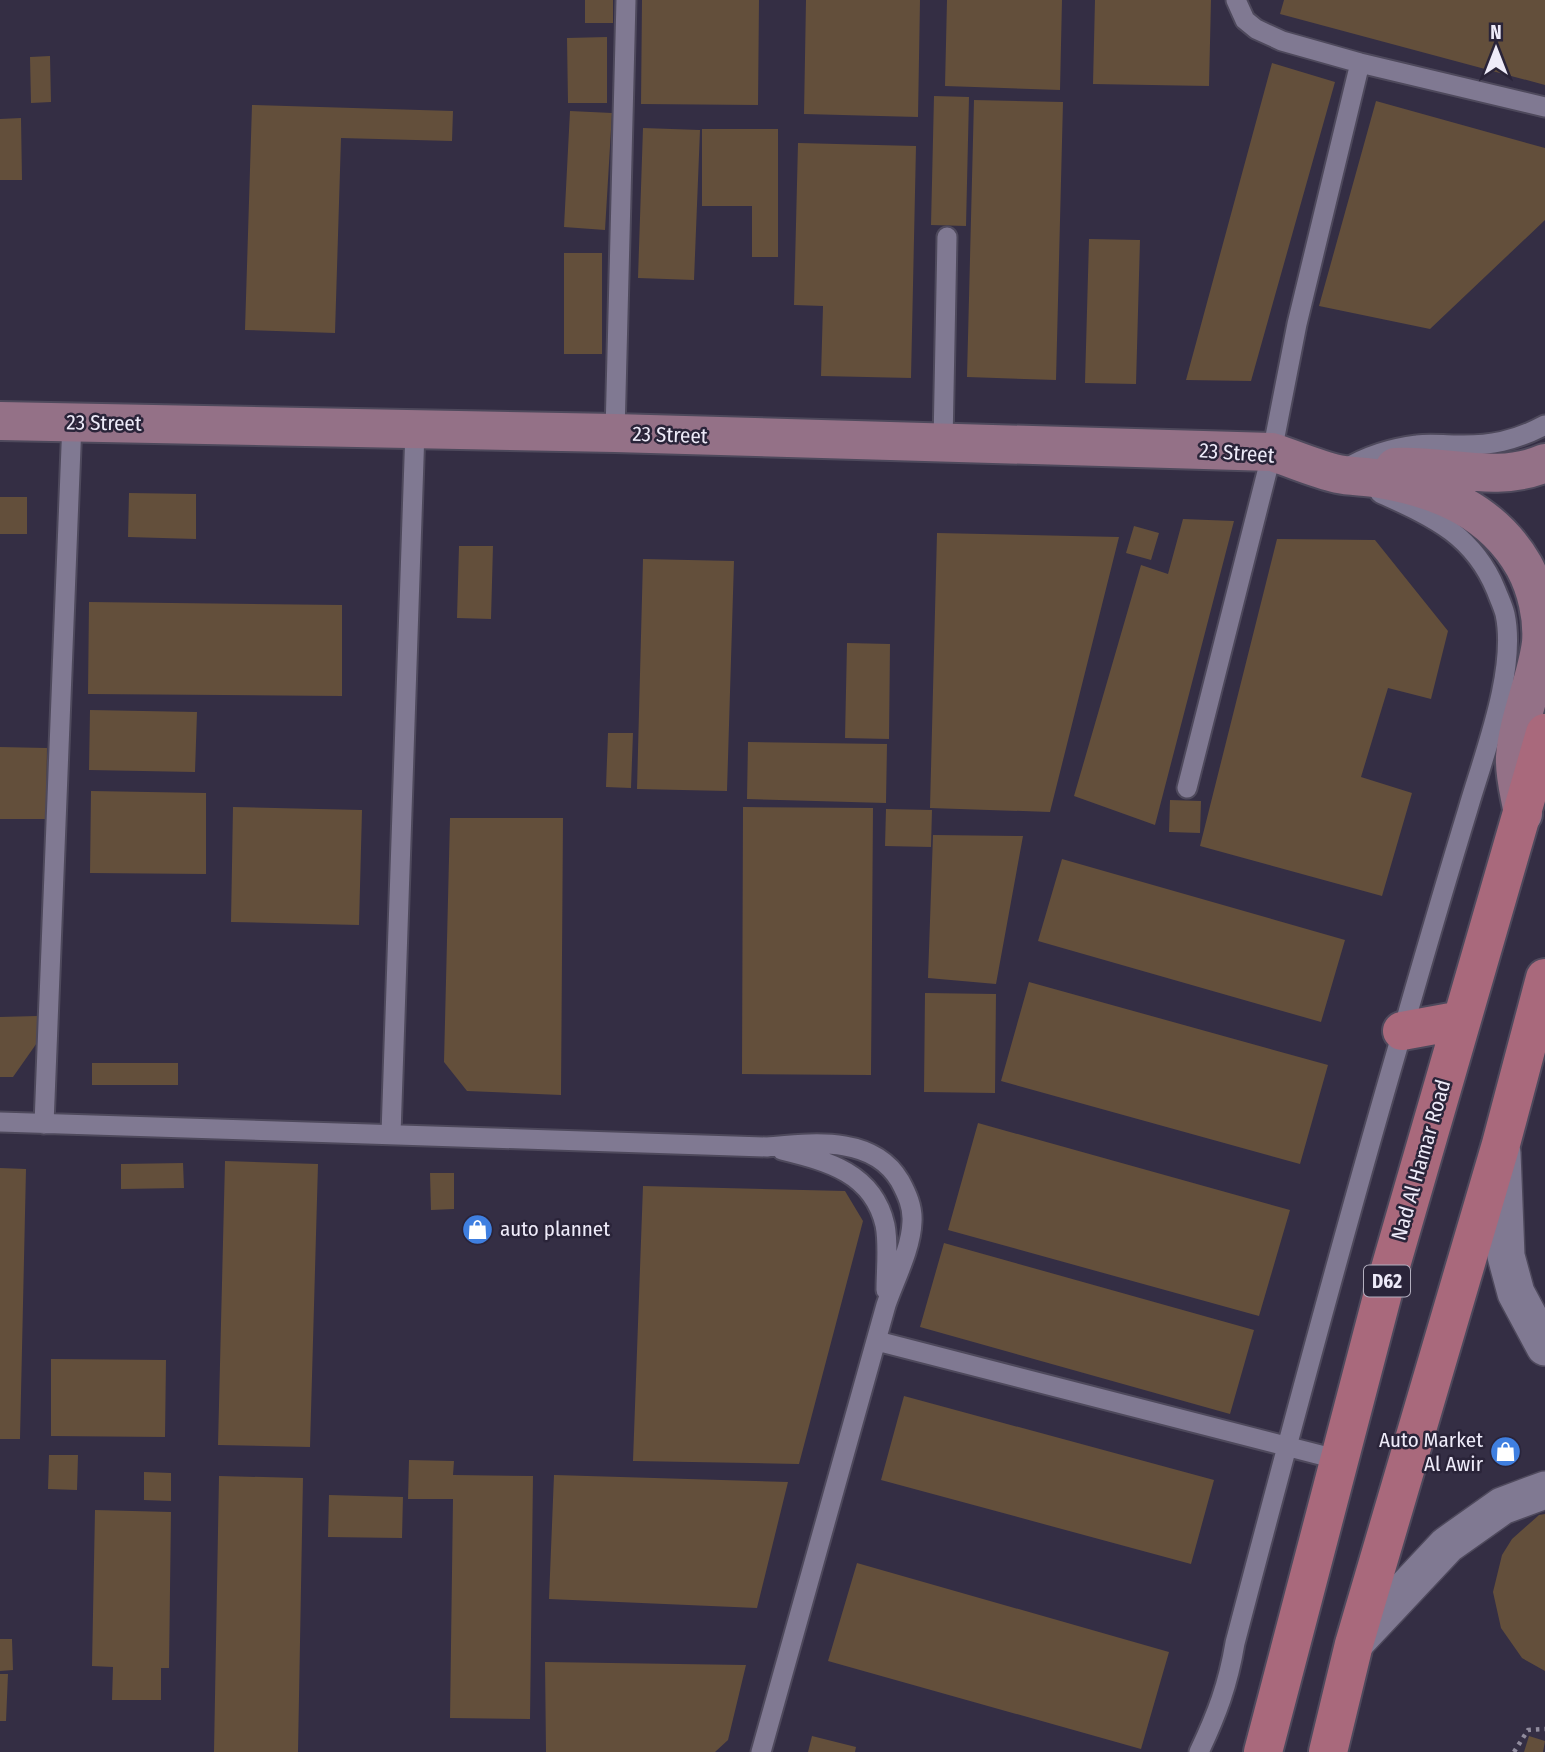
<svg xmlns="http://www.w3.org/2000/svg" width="1545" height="1752" font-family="'Fira Sans Condensed',sans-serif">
  <rect width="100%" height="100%" fill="#342e44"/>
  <path fill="#634f3b" d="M585 0H613V23H585Z
    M642 0H759L758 105 641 104Z
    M806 0H920L918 117 804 114Z
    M947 0H1062L1060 90 945 86Z
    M1095 0H1211L1209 86 1093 84Z
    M1284 0H1545V85L1280 14Z
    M607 37V103H568L567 38Z
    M50 56 51 102 31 103 30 57Z
    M1272 63 1335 82 1251 381 1186 380Z
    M934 96 969 97 966 226 931 225Z
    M974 100 1063 102 1056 380 967 377Z
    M1376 101 1545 148V220L1430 329 1319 306Z
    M252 105 453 111 452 141 341 138 335 333 245 330Z
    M570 111 612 113 605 230 564 227Z
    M21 118 22 180H0V119Z
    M643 128 700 130 694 280 638 278Z
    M702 129H778V257H752V206H702Z
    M798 143 916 146 911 378 821 376 823 306 794 305Z
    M1089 239 1140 240 1136 384 1085 383Z
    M564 253H602V354H564Z
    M129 493 196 494V539L128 537Z
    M0 497H27V534H0Z
    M1183 519 1234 521 1155 825 1074 796 1141 565 1168 574Z
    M1134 526 1159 533 1151 560 1126 553Z
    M937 533 1119 537 1050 812 930 808Z
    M1277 539 1375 540 1448 631 1431 699 1388 688 1361 777 1412 793 1382 896 1200 846Z
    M459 546H493L491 619 457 618Z
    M643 559 734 561 727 791 637 789Z
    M89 602 342 605V696L88 694Z
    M847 643 890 644 889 739 845 738Z
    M90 710 197 712 195 772 89 770Z
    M608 733H633L631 788 606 787Z
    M748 742 887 744 886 803 747 799Z
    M0 747 47 748 46 819H0Z
    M91 791 206 793V874L90 873Z
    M1170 800 1201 801 1200 833 1169 832Z
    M233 807 362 810 359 925 231 922Z
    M743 807 873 808 871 1075 742 1074Z
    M886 809 932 810 931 847 885 846Z
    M450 818H563L561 1095 467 1091 444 1062Z
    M933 835 1023 836 996 984 928 978Z
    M1062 859 1345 940 1321 1022 1038 941Z
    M1029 982 1328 1065 1300 1164 1001 1081Z
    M925 993 996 994 995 1093 924 1092Z
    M37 1016 39 1040 13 1077H0V1017Z
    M92 1063H178V1085H92Z
    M978 1123 1290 1210 1259 1316 948 1230Z
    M225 1161 318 1164 310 1447 218 1445Z
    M183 1163 184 1188 121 1189V1164Z
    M0 1168 26 1169 20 1439H0Z
    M430 1173H454V1209L431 1210Z
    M643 1186 845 1191 863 1221 799 1464 633 1461Z
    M944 1243 1254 1330 1230 1414 920 1327Z
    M51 1359 166 1360 165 1437 51 1436Z
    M904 1396 1214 1480 1191 1564 881 1480Z
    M49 1455H78L77 1490 48 1489Z
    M409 1460 454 1461 453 1475 533 1476 530 1719 450 1718 453 1499H408Z
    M144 1472 171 1473V1501L144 1500Z
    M554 1475 788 1482 757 1608 549 1599Z
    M219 1476 303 1478 298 1752H214Z
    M329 1495 403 1497 402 1538 328 1537Z
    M95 1510 171 1512 169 1668H161V1700H112L113 1667 92 1666Z
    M1545 1514V1671L1522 1658 1501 1628 1493 1592 1502 1555 1512 1539 1539 1515Z
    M857 1563 1169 1652 1141 1749 828 1661Z
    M0 1639H12L13 1670 0 1671Z
    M545 1662 746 1665 728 1740 715 1752H546Z
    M0 1674H8L6 1721H0Z
    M812 1736 856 1747 855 1752H808Z
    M1529 1736 1545 1741 1543 1752H1524Z"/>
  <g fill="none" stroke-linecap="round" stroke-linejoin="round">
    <defs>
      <path id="lane" d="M1236 0 1245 20 1256 29 1282 41 1360 63 1545 107
        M615 433 626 0
        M943 443 947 237
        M1345 469C1367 456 1392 448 1417 445 1430 443 1443 445 1456 445 1490 446 1515 441 1545 425
        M1187 788 1272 452 1297 324 1360 63
        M0 1122 767 1147C813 1143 873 1135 900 1181 907 1194 913 1207 912 1222 911 1249 895 1279 886 1305L761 1752
        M44 1124 72 422
        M391 1134 415 430
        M782 1150C826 1161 873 1172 885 1225 889 1245 886 1269 886 1290
        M877 1341 1340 1460
        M1199 1752C1217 1714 1228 1685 1235 1643 1289 1437 1344 1230 1404 1026 1425 953 1446 881 1468 809 1484 754 1517 670 1505 614 1503 606 1499 598 1496 590 1473 534 1432 517 1380 493"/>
      <path id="street" d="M1502 1153 1506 1256 1516 1293 1545 1347
        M1354 1644 1447 1545 1502 1506 1545 1490"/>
      <path id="secondary" d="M0 421 615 433 1272 452C1294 459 1316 469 1338 474 1352 477 1366 476 1380 479 1440 489 1493 512 1524 566 1536 588 1543 617 1541 643 1536 681 1518 718 1515 757 1514 776 1520 795 1523 814
        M1395 467C1444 464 1497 484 1545 463"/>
      <path id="primary" d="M1402 1031 1462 1020
        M1263 1752 1383 1293 1545 733
        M1328 1752 1354 1644 1501 1144 1545 978"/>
    </defs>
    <use href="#lane" stroke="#4e495c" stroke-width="23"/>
    <use href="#street" stroke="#4e495c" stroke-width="40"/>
    <use href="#secondary" stroke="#4e495c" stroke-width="42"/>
    <use href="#primary" stroke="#4e495c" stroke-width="42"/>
    <path stroke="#908b9d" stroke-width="4.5" stroke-dasharray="3.5 5" stroke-linecap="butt" d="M1514 1752 1528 1730 1545 1729"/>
    <use href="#lane" stroke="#807992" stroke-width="19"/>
    <use href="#street" stroke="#807992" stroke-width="37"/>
    <use href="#secondary" stroke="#947187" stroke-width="38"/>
    <use href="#primary" stroke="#a9697c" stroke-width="38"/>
  </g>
  <defs>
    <symbol id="shop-disc" viewBox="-11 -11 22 22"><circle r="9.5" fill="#3f7fe0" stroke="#2a2439"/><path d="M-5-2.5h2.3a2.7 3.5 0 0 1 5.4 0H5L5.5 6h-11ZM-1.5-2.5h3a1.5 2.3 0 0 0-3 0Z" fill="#fff"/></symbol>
  </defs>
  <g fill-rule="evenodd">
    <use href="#shop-disc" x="460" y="1212" width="35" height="35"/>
    <use href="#shop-disc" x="1488" y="1434" width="35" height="35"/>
  </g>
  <g text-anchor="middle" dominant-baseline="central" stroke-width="5" stroke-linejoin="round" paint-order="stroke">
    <rect fill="#2a2439" stroke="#b3afbf" stroke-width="2" x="1364" y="1265.5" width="46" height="31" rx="5"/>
    <g font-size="19" font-weight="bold" fill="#eeebf9">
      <text x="1387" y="1281">D62</text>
    </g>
    <g font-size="21" fill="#eeebf9" stroke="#2a2439">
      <text transform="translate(104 423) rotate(1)">23 Street</text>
      <text transform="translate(670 435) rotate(2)">23 Street</text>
      <text transform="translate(1237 453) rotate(4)">23 Street</text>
      <text transform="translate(1421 1160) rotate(-74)">Nad Al Hamar Road</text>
    </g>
    <g font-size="21" fill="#eeebf9" stroke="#2a2439" text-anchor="start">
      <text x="500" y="1229">auto plannet</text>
      <text x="1483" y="1440" text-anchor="end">Auto Market<tspan x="1483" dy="24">Al Awir</tspan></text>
    </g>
  </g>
  <g transform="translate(1496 49)" stroke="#2a2439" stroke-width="5" paint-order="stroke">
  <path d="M0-5L12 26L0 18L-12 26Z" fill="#eeebf9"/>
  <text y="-10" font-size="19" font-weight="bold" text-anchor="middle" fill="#eeebf9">N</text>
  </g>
</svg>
